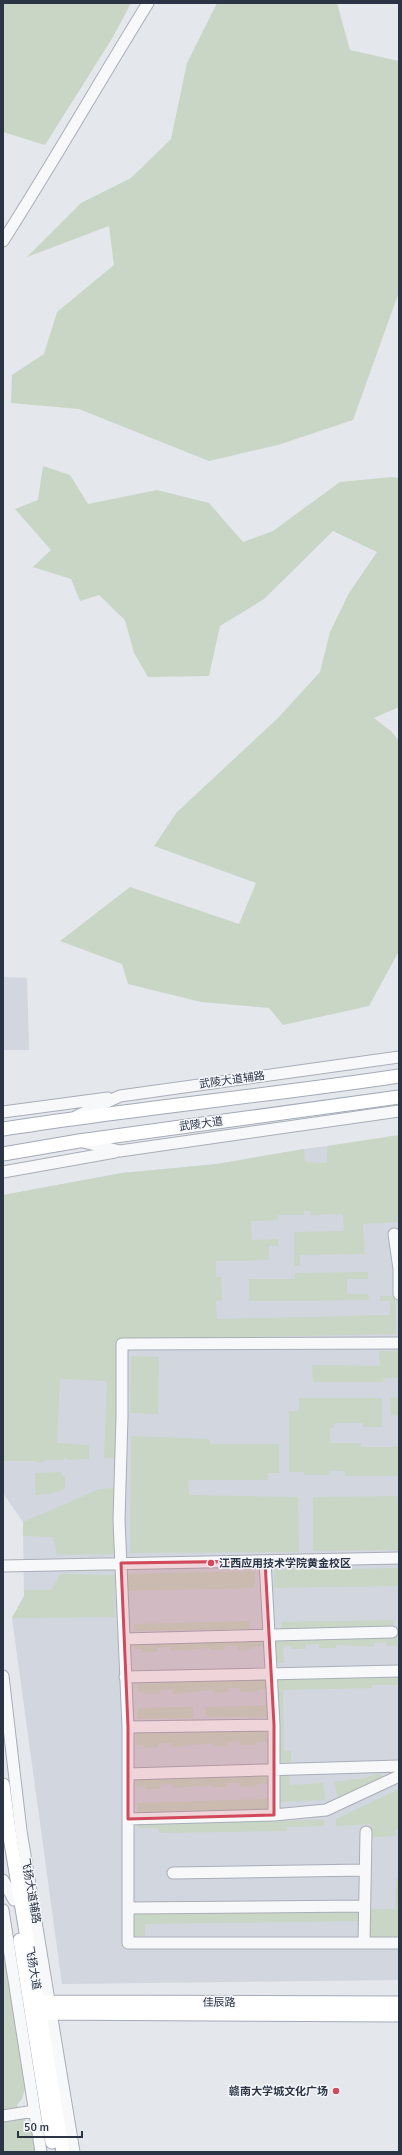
<svg xmlns="http://www.w3.org/2000/svg" width="402" height="2155" font-family="Signika,'Noto Sans SC',sans-serif">
  <rect width="100%" height="100%" fill="#e4e7ec"/>
  <path fill="#d2d6de" d="M3 977 27 978 29 1050H3Z
    M399 1137V1980L62 1984 12 1618 24 1596 23 1522 3 1493V1195L122 1173 217 1164 304 1149Z"/>
  <path fill="#c9d6c5" d="M3 3H131L113 37 45 145 3 132Z
    M217 3H337L350 50 399 61V292L353 420 278 445 209 461 79 409 11 403 12 375 44 354 57 312 114 265 109 226 27 257 81 203 131 178 171 139 187 63Z
    M43 466 70 475 88 504 157 490 209 503 243 542 273 531 340 482 392 477 399 478V707L374 718 391 731 399 741V951L369 1006 283 1025 269 1008 201 1002 128 984 122 964 60 941 130 887 239 924 256 883 154 846 177 812 278 718 320 672 330 632 349 593 377 552 333 531 264 599 220 626 209 676 148 677 134 653 125 620 99 595 80 601 71 579 33 567 51 550 15 509 38 500Z
    M399 1135V1222L363 1224 365 1254 300 1255V1266H294V1232L344 1231 343 1214 311 1215 310 1211H304V1215H278V1220L251 1221 252 1240 278 1239V1246H269V1260L216 1261V1277H221L222 1300 216 1301 217 1319 390 1315V1301H380V1296H395L396 1334 118 1340 115 1458H104L107 1381 60 1379 57 1443 89 1445V1459L67 1460V1458H64L63 1460H44V1462L37 1463 36 1461H3V1195L122 1173 217 1164 304 1149 305 1162 327 1163V1146Z
    M368 1272V1279H347V1294H368L369 1300 249 1301V1279H295V1273Z
    M379 1351H399V1378H384L383 1382H313L312 1365 380 1366Z
    M131 1356 159 1357 158 1414 130 1413Z
    M399 1397V1416L391 1415 390 1398Z
    M299 1398H382V1427H363V1423H335L334 1428H330V1443H361V1447H398V1476H345V1471H330L329 1475H305L304 1472H289V1411H299Z
    M131 1436 209 1439 210 1444H279V1473H268V1480H188L189 1495 298 1497 299 1552 130 1553Z
    M62 1472V1476H65V1489L50 1494 35 1495V1473Z
    M114 1488 116 1554 57 1555 53 1537 23 1536V1522L100 1489Z
    M399 1496V1550L313 1551V1497Z
    M399 1568V1586L274 1588V1570Z
    M255 1571V1588L127 1591 126 1574Z
    M60 1574 115 1575V1617L12 1618 24 1596V1590H51Z
    M393 1620V1627L281 1629V1622Z
    M249 1621 250 1629 134 1631V1624Z
    M397 1636V1646H387L386 1642 374 1643V1647L336 1645V1648H319V1644L306 1645V1649H292L291 1646 283 1647 284 1663H276L275 1639Z
    M264 1637V1646L254 1647V1649L238 1650 237 1646H225L224 1650H210V1648L170 1651V1647L157 1648V1652H142V1649H134L133 1641Z
    M399 1677V1685H372V1688L283 1690 284 1751H291V1762H278L277 1679Z
    M267 1680V1689H258L257 1692H241L240 1688H228V1692L213 1693V1690L173 1694V1690H160V1694H145V1692H137V1684Z
    M268 1705V1717H206L205 1707Z
    M193 1707V1718L137 1719V1708Z
    M266 1729 267 1742H257V1745H240V1741L227 1742V1746H212V1743L172 1747V1743H159V1747L145 1748 144 1745H136V1732Z
    M379 1773 384 1778 338 1797 334 1782 365 1778Z
    M267 1774V1783L257 1784V1786L241 1787 240 1783H227V1787H213L212 1785 173 1788 172 1784 160 1785V1789H145V1786L136 1787V1778Z
    M289 1775 290 1785 323 1783 325 1800 280 1802 278 1776Z
    M399 1789V1830H396V1836L371 1837V1824L336 1826V1819Z
    M267 1799 268 1811 137 1815V1803Z
    M324 1820V1826L287 1827V1831L159 1833V1828H139L138 1823Z
    M396 1879H399V1937L369 1938 368 1921 145 1924V1936H133V1913L395 1909Z
    M3 1948 25 2089 22 2099 17 2105 34 2136 37 2152H3Z"/>
  <g fill="none" stroke-linecap="round" stroke-linejoin="round">
    <defs>
      <path id="minor" d="M3 241C53 163 99 82 148 3
        M3 1112 108 1098
        M77 1116 120 1096 399 1057
        M83 1142 120 1151 399 1111
        M3 1172 115 1152
        M394 1234 399 1269V1294
        M399 1343 122 1344V1416L119 1520 128 1727V1943H399
        M265 1561 274 1725V1815
        M3 1566 399 1558
        M124 1639 392 1632
        M3 1676 21 1831 74 2152
        M125 1677 399 1671
        M128 1727 274 1725
        M128 1774 399 1766
        M128 1819 274 1815 326 1810 399 1776
        M173 1873 365 1870
        M3 1880 14 1900
        M128 1908 364 1906
        M3 1910 41 2152
        M364 1943 366 1832
        M3 2116 34 2111"/>
      <path id="major" d="M3 1129C135 1108 267 1096 399 1076
        M3 1154 79 1141 399 1097
        M3 1785 9 1831 63 2152
        M20 1940 52 2142
        M39 2002 399 2003
        M41 2013 399 2015"/>
    </defs>
    <use href="#minor" stroke="#a9aeb7" stroke-width="13"/>
    <use href="#major" stroke="#a3abb8" stroke-width="15"/>
    <use href="#minor" stroke="#f7f8fa" stroke-width="11"/>
    <use href="#major" stroke="#fff" stroke-width="13"/>
  </g>
  <path fill="#d1495b" fill-opacity="0.2" stroke="#d1495b" stroke-width="3" stroke-linejoin="round" d="M265 1561 274 1725V1815L128 1819V1727L121 1563Z"/>
  <g fill="#d1495b" stroke="#f4f6f9" stroke-width="1.5">
    <circle cx="211" cy="1563" r="4"/>
    <circle cx="336" cy="2091" r="4"/>
  </g>
  <g text-anchor="middle" dominant-baseline="central" stroke-width="3" stroke-linejoin="round" paint-order="stroke">
    <g font-size="11" fill="#2b3445" stroke="#f4f6f9">
      <text transform="translate(232 1080) rotate(-8)">武陵大道辅路</text>
      <text transform="translate(201 1124) rotate(-8)">武陵大道</text>
      <text transform="translate(31 1891) rotate(80)">飞扬大道辅路</text>
      <text transform="translate(33 1968) rotate(80)">飞扬大道</text>
      <text x="219" y="2002">佳辰路</text>
    </g>
    <g font-size="11" font-weight="bold" fill="#2b3445" stroke="#f4f6f9" text-anchor="start">
      <text x="219" y="1563">江西应用技术学院黄金校区</text>
      <text x="328" y="2091" text-anchor="end">赣南大学城文化广场</text>
    </g>
  </g>
  <rect width="402" height="2155" fill="none" stroke="#2b3445" stroke-width="8"/>
  <path d="M18 2131v6h64v-6" fill="none" stroke="#2b3445" stroke-width="2"/>
  <text x="24" y="2131" font-size="12" fill="#2b3445" stroke="#f4f6f9" stroke-width="3" paint-order="stroke">50 m</text>
</svg>
